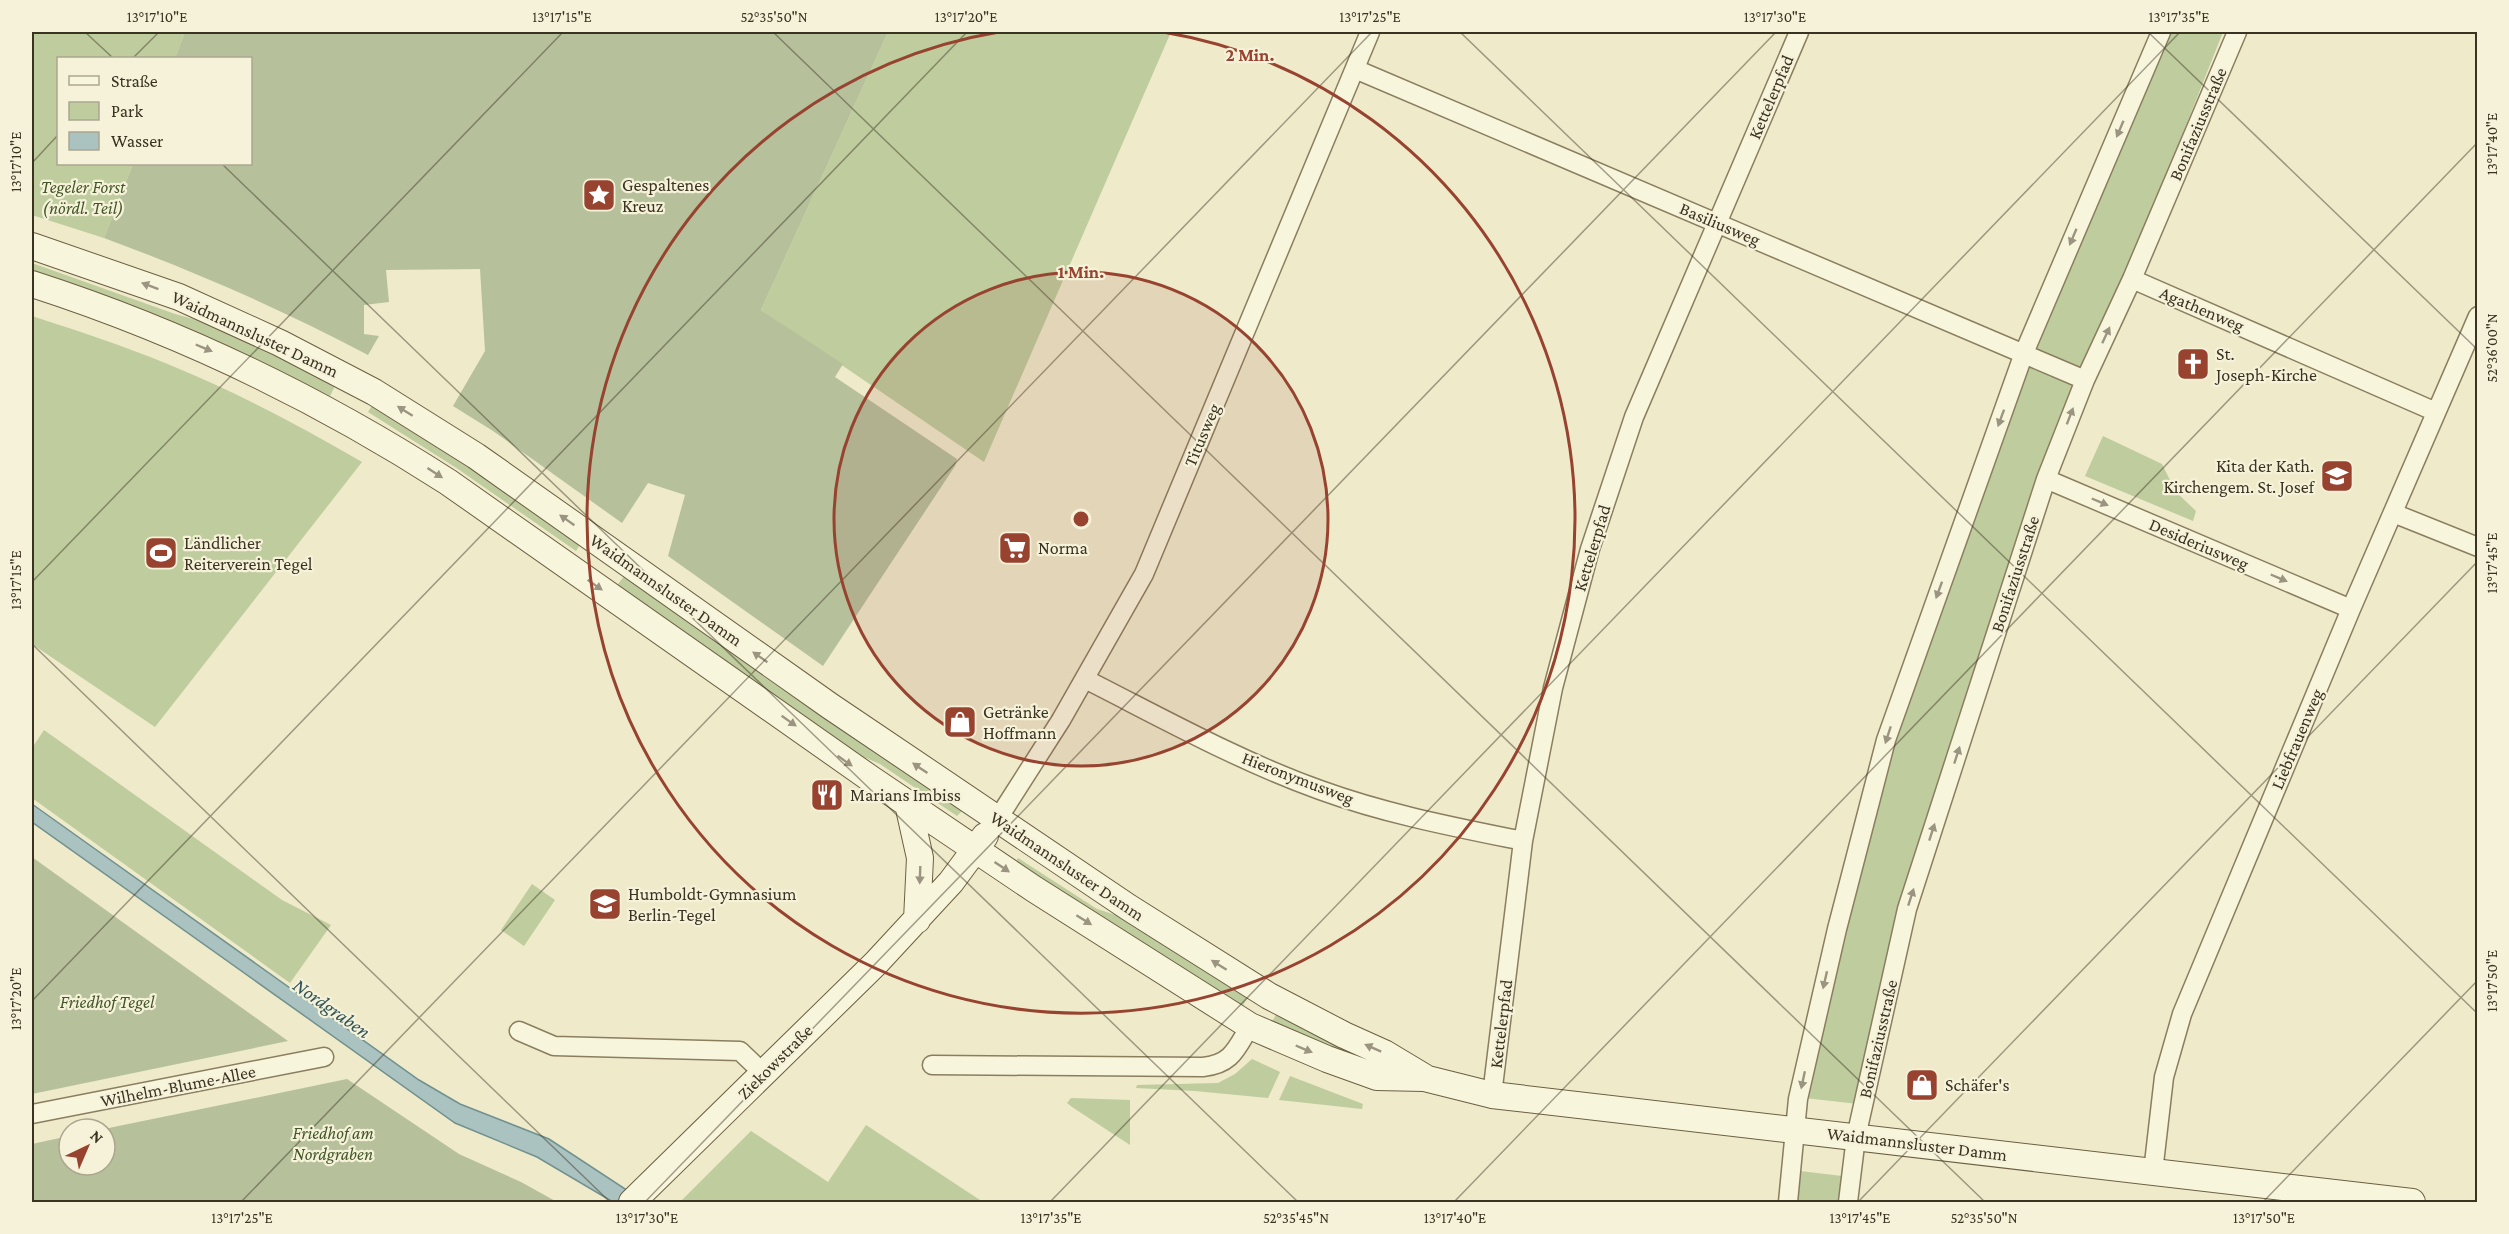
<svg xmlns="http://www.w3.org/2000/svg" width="2509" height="1234" font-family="'Crimson Pro',serif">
  <rect width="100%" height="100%" fill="#eeeaca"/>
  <path fill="#becc9e" d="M32 32H185L175 58H58V164H133L104 238 32 215Z
    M888 32H1171L984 462 761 310Z
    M2170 32H2223L2125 279 2037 482 1858 1104 1805 1098 1892 739 2034 343Z
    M32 263 175 314 212 324 336 384 330 396 238 351 171 323 32 274Z
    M32 316C78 331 124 346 170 365 236 392 300 426 362 462L155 727 32 644Z
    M373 404 419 431 581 543 576 551 458 469 368 412Z
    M2103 436 2162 464 2176 492 2196 511 2193 521 2085 476Z
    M625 575 962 811 957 816 880 764 847 750 615 588Z
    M44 730 282 900 331 925 290 983 32 798V748Z
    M1018 858 1097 909 1128 919 1248 997 1242 1007 1015 863Z
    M532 884 555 900 524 946 501 930Z
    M1280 1014 1359 1054 1360 1056 1358 1059 1271 1023 1276 1015Z
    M1252 1059 1280 1072 1268 1098 1195 1091 1136 1088 1137 1085 1218 1083 1235 1074Z
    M1290 1076 1363 1104 1362 1109 1279 1100Z
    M1071 1098 1130 1100V1145L1072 1107 1067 1103Z
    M866 1125 983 1202H680L751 1131 828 1182Z
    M1800 1171 1842 1176 1839 1202H1797Z"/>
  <path fill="#b6c19c" d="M185 32H888L761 310 843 364 835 377 957 459 955 466 823 666 668 556 685 495 648 483 622 523 493 431 453 406 485 351 480 269 386 270 389 302 364 305V334L379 336 368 355C281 309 196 272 104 238L133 164H250V58H175Z
    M32 857 288 1041 32 1094Z
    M347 1079 459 1154 521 1182 557 1202H32V1144L69 1136V1165H105L104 1129Z"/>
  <path fill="#aac2c0" stroke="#71918f" stroke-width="1.5" d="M32 804 419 1080 460 1104 549 1139 645 1202H613L537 1157 455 1123 32 822Z"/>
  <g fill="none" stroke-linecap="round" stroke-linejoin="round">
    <defs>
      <path id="street" d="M1355 69 2085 380
        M2132 279 2436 412
        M2046 479 2351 609
        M2393 513 2478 547
        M1085 679C1162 718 1239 761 1320 790 1386 814 1454 827 1523 841
        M997 820 1061 720 1144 574 1370 32
        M519 1031 554 1046 740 1051 763 1073
        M932 1065 1203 1067C1232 1064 1236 1049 1250 1026
        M1492 1095 1523 841 1553 688 1590 549 1634 417 1799 32
        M32 1114 324 1057
        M2153 1172 2164 1077 2182 1014 2351 609 2478 316
        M1788 1202 1798 1099 1837 929 1886 740 2024 353 2161 32
        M1848 1202 1856 1137 1907 909 2046 479 2085 380 2132 279 2237 32"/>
      <path id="secondary" d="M32 246 179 297 280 343 374 392 476 456 830 706 1128 907 1269 996 1344 1035 1384 1053 1424 1077
        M32 284C181 332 316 397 448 482L871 779 1034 889 1250 1026 1327 1059 1377 1077 1424 1078 1492 1095 2412 1202
        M908 804 920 858 917 920
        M632 1202 876 963 951 882 985 836"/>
    </defs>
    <use href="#street" stroke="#8a7e5f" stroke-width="21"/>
    <use href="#secondary" stroke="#6c5f42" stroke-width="28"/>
    <use href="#street" stroke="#f8f5dd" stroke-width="18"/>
    <use href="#secondary" stroke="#f8f5dd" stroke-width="26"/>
  </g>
  <defs><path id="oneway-solid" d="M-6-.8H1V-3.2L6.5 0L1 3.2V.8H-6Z" transform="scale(1.5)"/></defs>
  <g fill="#9a9480">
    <use href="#oneway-solid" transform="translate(2120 129) rotate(113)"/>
    <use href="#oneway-solid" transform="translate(2073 237) rotate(113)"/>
    <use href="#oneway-solid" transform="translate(150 286) rotate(-159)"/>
    <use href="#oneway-solid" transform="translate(2106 335) rotate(-65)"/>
    <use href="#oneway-solid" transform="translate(204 348) rotate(23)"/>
    <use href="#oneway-solid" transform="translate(405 411) rotate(-148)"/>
    <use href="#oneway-solid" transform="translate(2070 416) rotate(-69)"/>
    <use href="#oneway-solid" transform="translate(2001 418) rotate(110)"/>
    <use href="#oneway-solid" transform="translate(435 473) rotate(33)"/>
    <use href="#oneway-solid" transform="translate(2100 502) rotate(23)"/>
    <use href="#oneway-solid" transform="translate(567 520) rotate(-145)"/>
    <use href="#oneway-solid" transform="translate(2279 578) rotate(23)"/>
    <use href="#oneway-solid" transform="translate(595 585) rotate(35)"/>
    <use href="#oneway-solid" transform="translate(1939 590) rotate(110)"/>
    <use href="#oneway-solid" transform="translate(760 657) rotate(-145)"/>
    <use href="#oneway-solid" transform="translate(789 721) rotate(35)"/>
    <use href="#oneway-solid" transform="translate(1888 735) rotate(108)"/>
    <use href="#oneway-solid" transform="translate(1957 755) rotate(-72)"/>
    <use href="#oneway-solid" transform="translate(845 761) rotate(35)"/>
    <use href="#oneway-solid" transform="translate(920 768) rotate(-146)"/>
    <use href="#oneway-solid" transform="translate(1932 832) rotate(-72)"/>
    <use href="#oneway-solid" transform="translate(1002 867) rotate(34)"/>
    <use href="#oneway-solid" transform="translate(920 875) rotate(92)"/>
    <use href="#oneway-solid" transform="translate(1911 897) rotate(-72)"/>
    <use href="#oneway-solid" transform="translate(1084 920) rotate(32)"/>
    <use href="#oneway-solid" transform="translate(1219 965) rotate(-148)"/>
    <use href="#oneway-solid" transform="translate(1825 980) rotate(103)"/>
    <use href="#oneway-solid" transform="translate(1373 1048) rotate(-156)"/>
    <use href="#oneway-solid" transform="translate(1304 1049) rotate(23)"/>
    <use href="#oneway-solid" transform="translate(1803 1080) rotate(102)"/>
  </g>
  <path fill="none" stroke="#3b3322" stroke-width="1.5" stroke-opacity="0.45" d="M85 32 113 58M773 32 1985 1202M1460 32 2478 1014M2148 32 2478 350M133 58 159 32M32 163 58 135M222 164 1298 1202M32 582 563 32M32 644 610 1202M32 1001 967 32M241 1202 1372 32M645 1202 1776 32M1050 1202 2180 32M1454 1202 2478 142M1858 1202 2478 561M2263 1202 2478 980"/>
  <circle cx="1081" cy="519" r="247" fill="#974330" fill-opacity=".12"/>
  <g fill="none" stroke="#974330" stroke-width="3">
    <circle cx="1081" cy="519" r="247"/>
    <path d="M1163 32A494 494 0 1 1 999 32"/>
  </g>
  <defs>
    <symbol id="sight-square" viewBox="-11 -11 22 22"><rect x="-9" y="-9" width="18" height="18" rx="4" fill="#974330" stroke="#f5f2d9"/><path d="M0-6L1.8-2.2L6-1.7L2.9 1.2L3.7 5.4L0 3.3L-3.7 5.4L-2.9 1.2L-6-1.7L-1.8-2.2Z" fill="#fff"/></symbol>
    <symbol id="church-square" viewBox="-11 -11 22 22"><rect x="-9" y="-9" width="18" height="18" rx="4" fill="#974330" stroke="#f5f2d9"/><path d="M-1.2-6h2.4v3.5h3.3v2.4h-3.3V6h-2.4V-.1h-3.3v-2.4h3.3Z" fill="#fff"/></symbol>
    <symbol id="school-square" viewBox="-11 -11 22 22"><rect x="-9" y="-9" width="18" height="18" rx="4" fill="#974330" stroke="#f5f2d9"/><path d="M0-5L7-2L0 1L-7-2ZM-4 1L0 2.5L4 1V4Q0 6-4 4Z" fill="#fff"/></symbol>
    <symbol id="supermarket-square" viewBox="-11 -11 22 22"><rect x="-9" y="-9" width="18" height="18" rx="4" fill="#974330" stroke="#f5f2d9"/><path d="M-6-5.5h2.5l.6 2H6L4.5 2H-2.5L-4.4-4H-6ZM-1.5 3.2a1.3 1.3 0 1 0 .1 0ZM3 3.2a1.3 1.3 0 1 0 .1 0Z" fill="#fff"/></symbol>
    <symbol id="stadium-square" viewBox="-11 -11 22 22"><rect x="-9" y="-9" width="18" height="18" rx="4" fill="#974330" stroke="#f5f2d9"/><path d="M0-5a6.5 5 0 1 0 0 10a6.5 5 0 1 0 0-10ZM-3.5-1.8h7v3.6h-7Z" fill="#fff"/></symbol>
    <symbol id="shop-square" viewBox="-11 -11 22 22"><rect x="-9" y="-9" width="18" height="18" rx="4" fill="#974330" stroke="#f5f2d9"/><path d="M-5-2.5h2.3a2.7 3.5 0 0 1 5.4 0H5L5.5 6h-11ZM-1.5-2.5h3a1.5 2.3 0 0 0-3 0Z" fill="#fff"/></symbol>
    <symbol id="restaurant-square" viewBox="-11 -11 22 22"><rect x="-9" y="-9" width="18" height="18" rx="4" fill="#974330" stroke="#f5f2d9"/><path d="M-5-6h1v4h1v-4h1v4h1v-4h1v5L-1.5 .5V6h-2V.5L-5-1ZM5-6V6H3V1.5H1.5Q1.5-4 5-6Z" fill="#fff"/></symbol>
  </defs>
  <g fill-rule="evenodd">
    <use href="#sight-square" x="580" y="176" width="38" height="38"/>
    <use href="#church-square" x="2174" y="345" width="38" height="38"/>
    <use href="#school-square" x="2318" y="457" width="38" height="38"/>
    <use href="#supermarket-square" x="996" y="529" width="38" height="38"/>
    <use href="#stadium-square" x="142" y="534" width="38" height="38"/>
    <use href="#shop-square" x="941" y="703" width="38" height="38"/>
    <use href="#restaurant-square" x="808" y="776" width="38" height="38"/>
    <use href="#school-square" x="586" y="885" width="38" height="38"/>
    <use href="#shop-square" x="1903" y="1066" width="38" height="38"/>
  </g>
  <g text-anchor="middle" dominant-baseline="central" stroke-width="4.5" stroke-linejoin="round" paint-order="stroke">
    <g font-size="18" fill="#3b3322" stroke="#f5f2d9">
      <text transform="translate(1771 97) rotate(-67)">Kettelerpfad</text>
      <text transform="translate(2198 124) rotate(-67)">Bonifaziusstraße</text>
      <text transform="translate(1720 224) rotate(23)">Basiliusweg</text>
      <text transform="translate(2202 309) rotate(23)">Agathenweg</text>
      <text transform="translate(255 334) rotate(25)">Waidmannsluster Damm</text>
      <text transform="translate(1202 435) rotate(-67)">Titusweg</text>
      <text transform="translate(2199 544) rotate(23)">Desideriusweg</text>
      <text transform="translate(1592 548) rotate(-73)">Kettelerpfad</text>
      <text transform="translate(2015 574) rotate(-72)">Bonifaziusstraße</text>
      <text transform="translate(666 590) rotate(35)">Waidmannsluster Damm</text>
      <text transform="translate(2297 739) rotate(-67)">Liebfrauenweg</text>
      <text transform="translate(1298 778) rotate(21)">Hieronymusweg</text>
      <text transform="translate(1067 866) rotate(34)">Waidmannsluster Damm</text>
      <text transform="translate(1501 1024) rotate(-83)">Kettelerpfad</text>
      <text transform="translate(1878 1039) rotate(-77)">Bonifaziusstraße</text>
      <text transform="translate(775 1062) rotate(-45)">Ziekowstraße</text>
      <text transform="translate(178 1086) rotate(-11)">Wilhelm-Blume-Allee</text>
      <text transform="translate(1917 1144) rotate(7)">Waidmannsluster Damm</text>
    </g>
    <g font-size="18" fill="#3b3322" stroke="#f5f2d9" text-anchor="start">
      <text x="622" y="185">Gespaltenes<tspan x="622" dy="21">Kreuz</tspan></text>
      <text x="2216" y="354">St.<tspan x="2216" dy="21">Joseph-Kirche</tspan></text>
      <text x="2314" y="466" text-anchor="end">Kita der Kath.<tspan x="2314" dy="21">Kirchengem. St. Josef</tspan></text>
      <text x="184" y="543">Ländlicher<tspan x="184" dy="21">Reiterverein Tegel</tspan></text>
      <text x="1038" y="548">Norma</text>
      <text x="983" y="712">Getränke<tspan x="983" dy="21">Hoffmann</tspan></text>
      <text x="850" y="795">Marians Imbiss</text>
      <text x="628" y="894">Humboldt-Gymnasium<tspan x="628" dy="21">Berlin-Tegel</tspan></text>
      <text x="1945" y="1085">Schäfer's</text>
    </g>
    <g font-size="18" font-style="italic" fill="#435729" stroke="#f5f2d9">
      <text x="83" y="187">Tegeler Forst<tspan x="83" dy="21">(nördl. Teil)</tspan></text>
      <text x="107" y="1002">Friedhof Tegel</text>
      <text x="333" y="1133">Friedhof am<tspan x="333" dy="21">Nordgraben</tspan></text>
    </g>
    <g font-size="20" font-style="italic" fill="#31555a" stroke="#f5f2d9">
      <text transform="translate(332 1008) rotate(35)">Nordgraben</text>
    </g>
  </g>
  <circle cx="1081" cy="519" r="9" fill="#974330" stroke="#f5f2d9" stroke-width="3"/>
  <g font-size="18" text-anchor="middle" font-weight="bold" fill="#974330" stroke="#f5f2d9" stroke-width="4.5" stroke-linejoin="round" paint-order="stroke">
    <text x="1250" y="61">2 Min.</text>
    <text x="1081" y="278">1 Min.</text>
  </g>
  <rect width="2509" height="1234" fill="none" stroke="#f5f2d9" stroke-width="66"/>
  <rect x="57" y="57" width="195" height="108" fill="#f5f2d9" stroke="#aba690" stroke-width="1.5"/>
  <rect x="69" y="76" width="30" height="9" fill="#f8f5dd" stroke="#aba690" stroke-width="1.5"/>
  <text x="111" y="87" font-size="18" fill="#3b3322">Straße</text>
  <rect x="69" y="102" width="30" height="18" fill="#becc9e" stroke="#aba690" stroke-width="1.5"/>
  <text x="111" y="117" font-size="18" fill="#3b3322">Park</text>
  <rect x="69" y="132" width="30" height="18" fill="#aac2c0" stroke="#aba690" stroke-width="1.5"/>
  <text x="111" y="147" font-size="18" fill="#3b3322">Wasser</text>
  <g transform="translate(87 1147) rotate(44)"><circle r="28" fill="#f5f2d9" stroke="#aba690" stroke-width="1.5"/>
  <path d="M0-4.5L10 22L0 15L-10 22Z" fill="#974330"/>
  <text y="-9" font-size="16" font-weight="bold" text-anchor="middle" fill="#3b3322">N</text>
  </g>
  <rect x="33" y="33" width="2443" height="1168" fill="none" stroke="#3b3322" stroke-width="2"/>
  <g font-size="15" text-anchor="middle" fill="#3b3322">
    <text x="157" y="22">13°17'10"E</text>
    <text x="562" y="22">13°17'15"E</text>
    <text x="774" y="22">52°35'50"N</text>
    <text x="966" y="22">13°17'20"E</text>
    <text x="1370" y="22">13°17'25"E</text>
    <text x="1775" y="22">13°17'30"E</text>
    <text x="2179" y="22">13°17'35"E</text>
    <text transform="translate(2492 144) rotate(-90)" y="5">13°17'40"E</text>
    <text transform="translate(16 162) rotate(-90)" y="5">13°17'10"E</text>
    <text transform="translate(2492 348) rotate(-90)" y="5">52°36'00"N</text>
    <text transform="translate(2492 563) rotate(-90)" y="5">13°17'45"E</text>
    <text transform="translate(16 580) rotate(-90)" y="5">13°17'15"E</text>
    <text transform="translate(2492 981) rotate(-90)" y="5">13°17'50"E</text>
    <text transform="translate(16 999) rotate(-90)" y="5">13°17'20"E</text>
    <text x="242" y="1223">13°17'25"E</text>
    <text x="647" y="1223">13°17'30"E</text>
    <text x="1051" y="1223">13°17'35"E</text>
    <text x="1296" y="1223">52°35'45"N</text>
    <text x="1455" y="1223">13°17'40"E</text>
    <text x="1860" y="1223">13°17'45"E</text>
    <text x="1984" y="1223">52°35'50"N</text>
    <text x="2264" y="1223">13°17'50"E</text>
  </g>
</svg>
